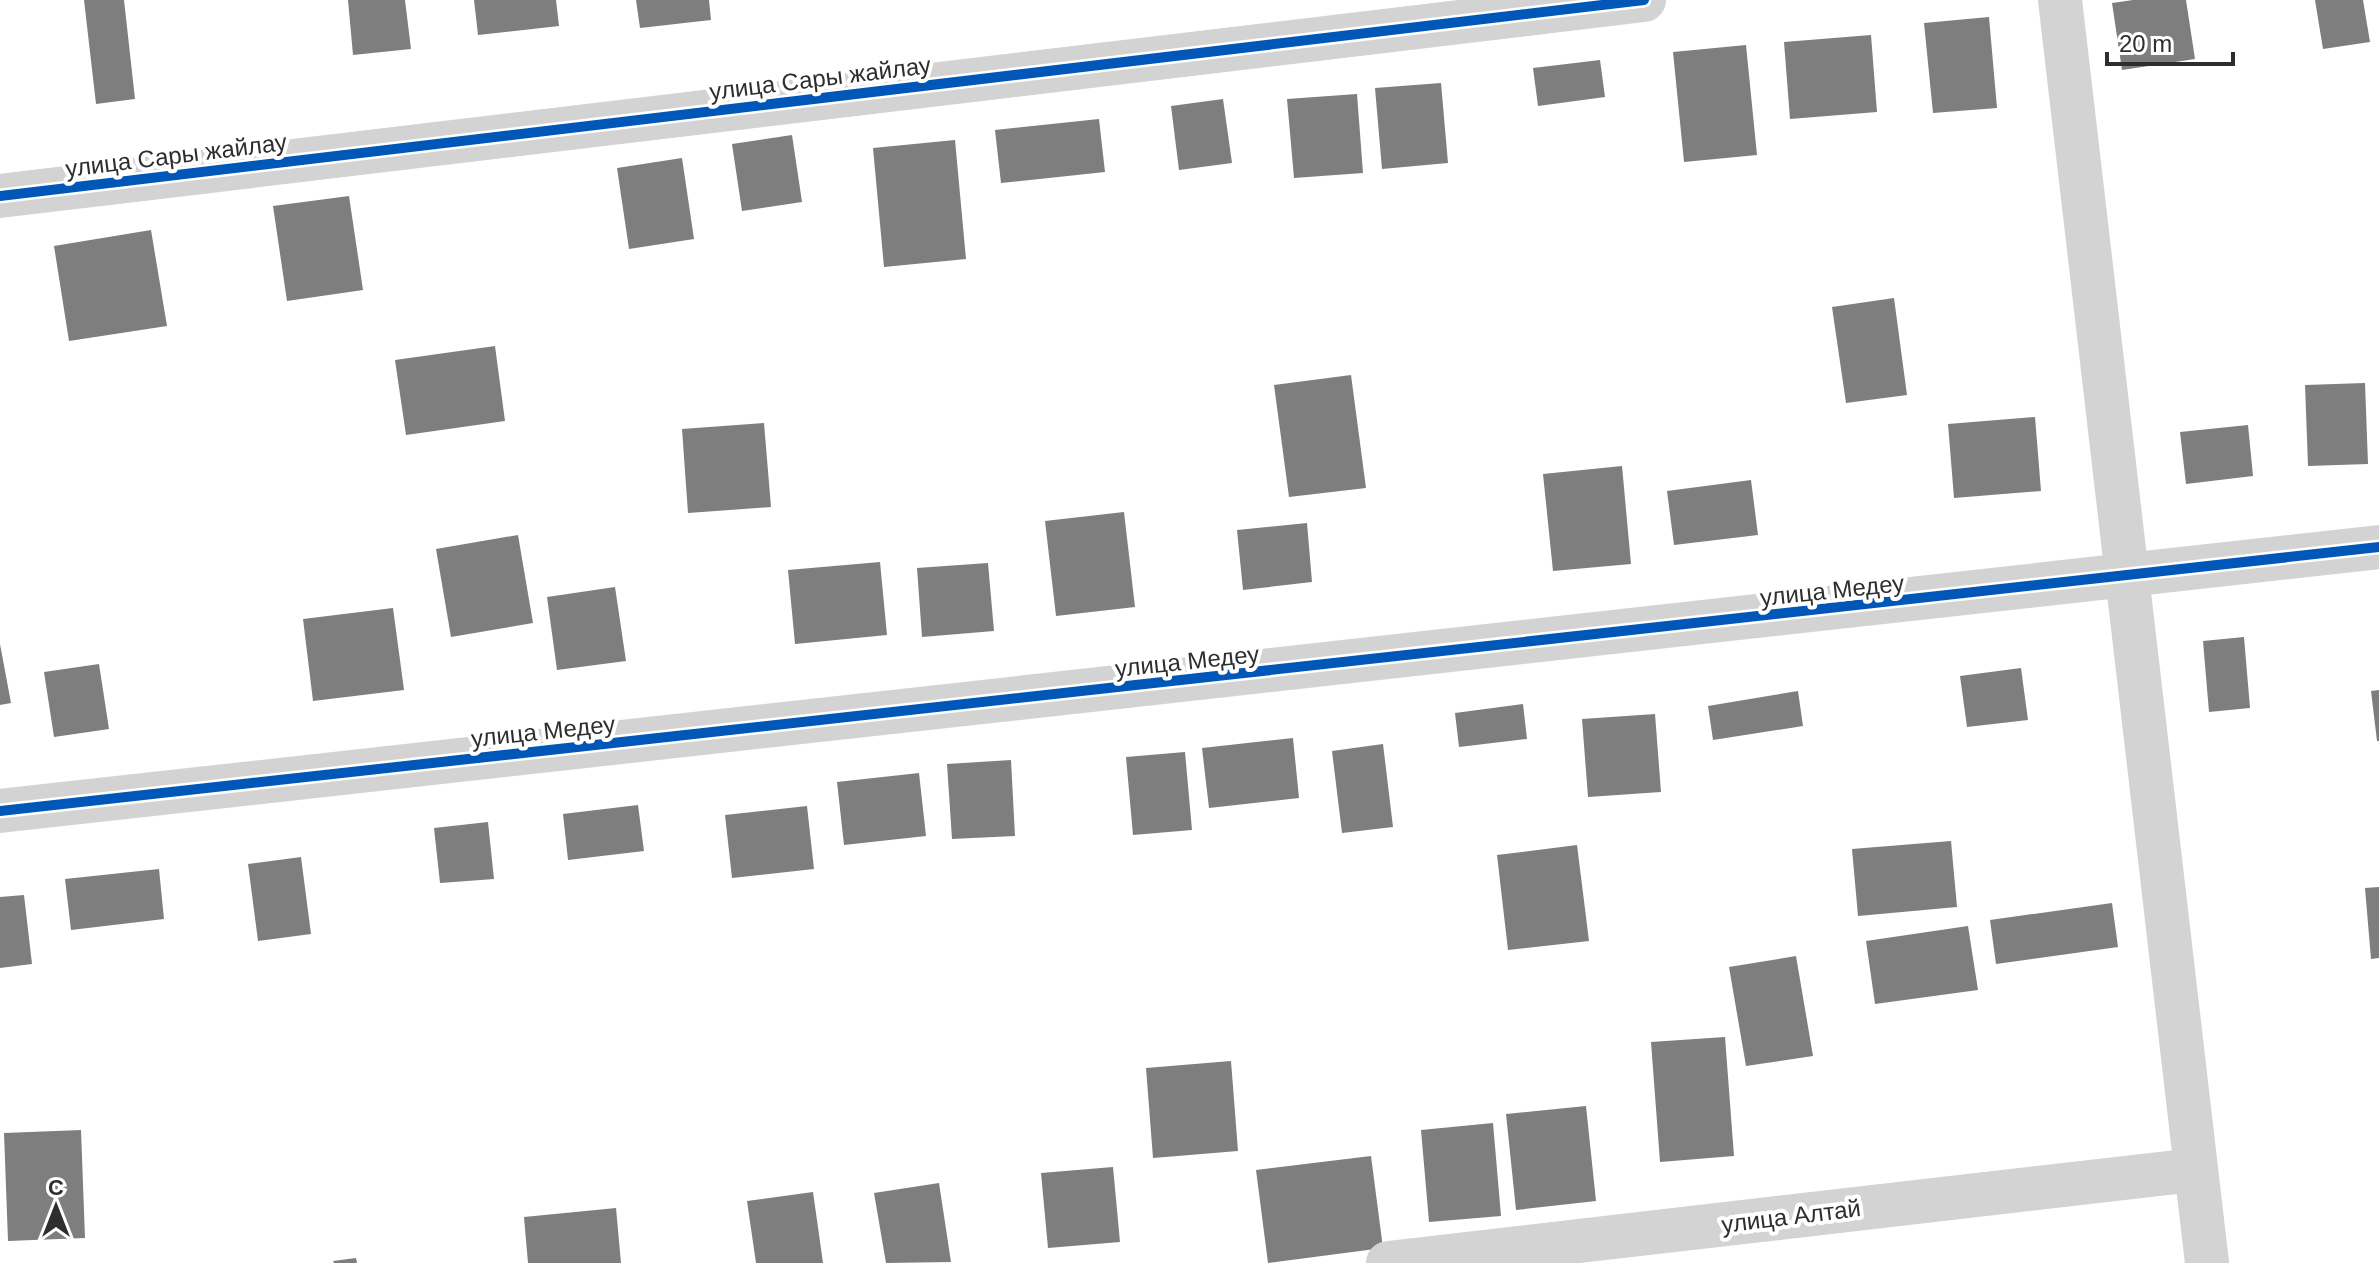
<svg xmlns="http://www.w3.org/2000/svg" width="2379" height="1263" font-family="Arial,sans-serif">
  <rect width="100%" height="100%" fill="#fff"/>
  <path fill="#7e7e7e" d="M84 0H124L135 99 96 104Z
    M348 0H405L411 49 353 55Z
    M474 0H556L559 26 478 35Z
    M636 0H709L711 20 640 28Z
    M2133 0H2186L2195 59 2122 70 2112 3Z
    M2315 0H2363L2370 42 2323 49Z
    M1989 17 1997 108 1933 113 1924 23Z
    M1871 35 1877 112 1790 119 1784 42Z
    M1746 45 1757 155 1684 162 1673 52Z
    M1600 60 1605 97 1538 106 1533 68Z
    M1441 83 1448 163 1382 169 1375 88Z
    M1357 94 1363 173 1294 178 1287 99Z
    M1223 99 1232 163 1179 170 1171 106Z
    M1099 119 1105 172 1001 183 995 130Z
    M792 135 802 202 742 211 732 144Z
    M955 140 966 259 884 267 873 148Z
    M682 158 694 239 629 249 617 168Z
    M349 196 363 290 287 301 273 206Z
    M151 230 167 326 69 341 54 246Z
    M1894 298 1907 395 1846 403 1832 307Z
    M495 346 505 421 406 435 395 360Z
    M1351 375 1366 488 1289 497 1274 385Z
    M2365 383 2368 464 2308 466 2305 385Z
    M2035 417 2041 491 1954 498 1948 424Z
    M764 423 771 507 688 513 682 429Z
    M2248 425 2253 476 2186 484 2180 432Z
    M1622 466 1631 564 1553 571 1543 474Z
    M1751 480 1758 535 1674 545 1667 491Z
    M1124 512 1135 607 1056 616 1045 521Z
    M1307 523 1312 582 1243 590 1237 530Z
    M518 535 533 623 451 637 436 549Z
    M880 562 887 635 795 644 788 570Z
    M988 563 994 631 922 637 917 568Z
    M615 587 626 661 557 670 547 597Z
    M393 608 404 690 313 701 303 619Z
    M2244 637 2250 708 2209 712 2203 641Z
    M0 644 11 703 0 705Z
    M99 664 109 729 54 737 44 672Z
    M2021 668 2028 720 1967 727 1960 676Z
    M2379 690V741H2377L2371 691Z
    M1798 691 1803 726 1713 740 1708 706Z
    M1523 704 1527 739 1459 747 1455 713Z
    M1655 714 1661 792 1588 797 1582 719Z
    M1293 738 1299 798 1209 808 1202 748Z
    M1383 744 1393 827 1342 833 1332 751Z
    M1185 752 1192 830 1133 835 1126 757Z
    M1011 760 1015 836 952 839 947 764Z
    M919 773 926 836 844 845 837 782Z
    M638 805 644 851 568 860 563 814Z
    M807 806 814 869 732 878 725 815Z
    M488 822 494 879 440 883 434 828Z
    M1951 841 1957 907 1858 916 1852 849Z
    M1577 845 1589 941 1508 950 1497 855Z
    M301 857 311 934 258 941 248 864Z
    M159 869 164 919 71 930 65 879Z
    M2379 887V958L2371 959 2365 888Z
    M24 895 32 964 0 968V897Z
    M2112 903 2118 947 1996 964 1990 920Z
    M1968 926 1978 990 1875 1004 1866 941Z
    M1796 956 1813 1056 1746 1066 1729 967Z
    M1725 1037 1734 1156 1660 1162 1651 1042Z
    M1231 1061 1238 1151 1153 1158 1146 1068Z
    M1586 1106 1596 1201 1516 1210 1506 1114Z
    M1493 1123 1501 1216 1429 1222 1421 1130Z
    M81 1130 85 1238 8 1241 4 1133Z
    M1371 1156 1383 1248 1268 1263 1256 1170Z
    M1113 1167 1120 1242 1048 1248 1041 1173Z
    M939 1183 951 1262 886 1263 874 1193Z
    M813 1192 823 1263H756L747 1201Z
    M616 1208 621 1263H528L524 1217Z
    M356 1258 357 1263H334L333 1261Z"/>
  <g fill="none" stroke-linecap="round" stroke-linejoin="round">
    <path stroke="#d3d3d3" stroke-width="44" d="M2060 0 2207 1263
      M0 196 1644 0
      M0 811 2379 547
      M1388 1263 2194 1170"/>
    <defs>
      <path id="cycleway" d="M0 196 1644 0
        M0 811 2379 547"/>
    </defs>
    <use href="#cycleway" stroke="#fff" stroke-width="15"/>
    <use href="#cycleway" stroke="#0057b8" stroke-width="10"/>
  </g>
  <g text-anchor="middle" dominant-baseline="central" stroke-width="8" stroke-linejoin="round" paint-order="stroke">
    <g font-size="24" fill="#2e2e2e" stroke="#fff">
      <text transform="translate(820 78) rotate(-7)">улица Сары жайлау</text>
      <text transform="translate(176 155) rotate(-7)">улица Сары жайлау</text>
      <text transform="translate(1832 590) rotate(-6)">улица Медеу</text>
      <text transform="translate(1187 661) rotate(-6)">улица Медеу</text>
      <text transform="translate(543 731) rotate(-6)">улица Медеу</text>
      <text transform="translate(1791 1216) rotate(-7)">улица Алтай</text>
    </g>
  </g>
  <g transform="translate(56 1207)" stroke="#ffffff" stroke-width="6" paint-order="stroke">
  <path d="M0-6L14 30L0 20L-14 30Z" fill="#2e2e2e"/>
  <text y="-12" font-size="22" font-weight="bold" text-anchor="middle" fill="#2e2e2e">С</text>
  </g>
  <path d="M2107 52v12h126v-12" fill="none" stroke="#2e2e2e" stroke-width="4"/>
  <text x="2119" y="52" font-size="24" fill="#2e2e2e" stroke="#ffffff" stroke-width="6" paint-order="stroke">20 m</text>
</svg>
